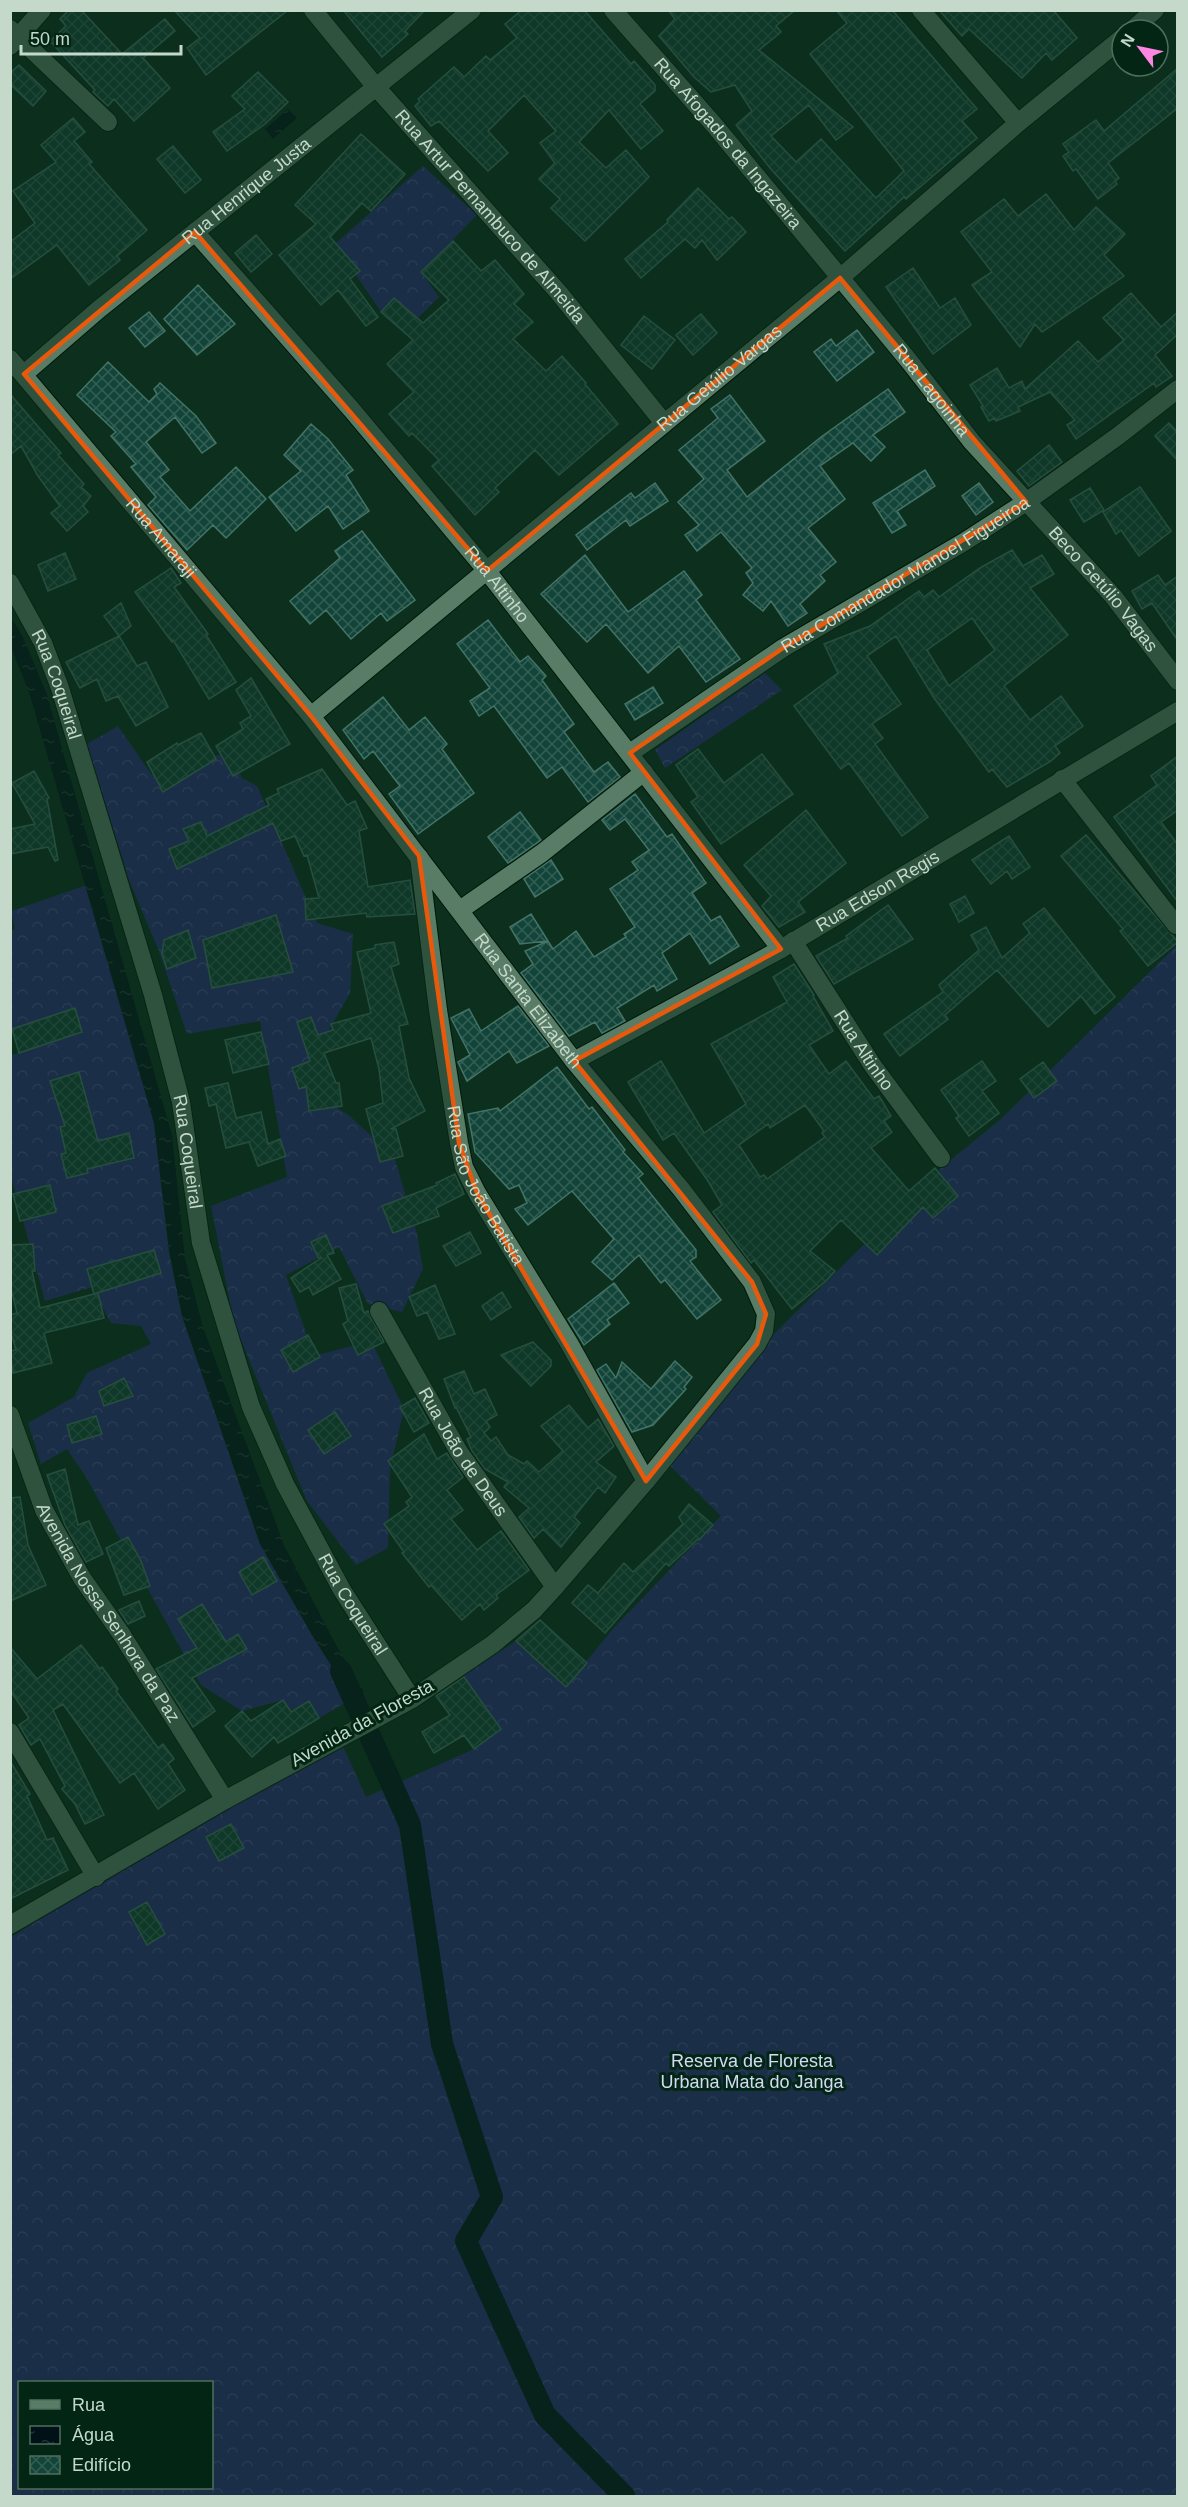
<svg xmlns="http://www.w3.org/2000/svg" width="1188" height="2507" font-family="Arial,sans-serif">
  <defs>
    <pattern id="forest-crowns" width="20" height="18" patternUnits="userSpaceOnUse" patternTransform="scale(1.5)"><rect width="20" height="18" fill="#2b2d7d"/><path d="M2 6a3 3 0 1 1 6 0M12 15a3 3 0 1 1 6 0" fill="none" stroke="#484b8e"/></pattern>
    <pattern id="water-ripples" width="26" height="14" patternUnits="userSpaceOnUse" patternTransform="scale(1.5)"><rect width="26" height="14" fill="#001218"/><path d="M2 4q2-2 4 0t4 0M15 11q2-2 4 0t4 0" fill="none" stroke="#243438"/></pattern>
    <pattern id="building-cross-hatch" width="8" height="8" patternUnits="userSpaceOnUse" patternTransform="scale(1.5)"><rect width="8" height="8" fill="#124439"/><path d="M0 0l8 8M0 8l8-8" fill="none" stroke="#335e54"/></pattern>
  </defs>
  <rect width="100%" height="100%" fill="#0c301d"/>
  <path fill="url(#forest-crowns)" fill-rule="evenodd" d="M423 166 477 215 421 272 439 297 418 318 394 298 381 312 335 244Z
    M765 673 782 690 665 768 655 750Z
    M118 726 151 774 229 752 242 778 257 786 317 923 353 934 350 993 312 1060 311 1093 347 1114 394 1156 417 1234 423 1269 402 1312 368 1304 339 1247 286 1275 314 1356 371 1341 404 1409 390 1469 388 1548 356 1565 307 1501 234 1323 211 1206 287 1177 260 1021 187 1034 159 951 129 880 87 744Z
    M87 885 154 1123 169 1251 182 1316 260 1544 312 1635 352 1699 319 1718 310 1703 290 1710 283 1700 242 1711 201 1685 86 1477 67 1449 41 1464 28 1423 74 1397 87 1373 151 1344 141 1326 111 1323 92 1287 45 1301 11 1176V1055L19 1053 11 1028 10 931 15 929 11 911Z
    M1177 945V2496H11V1937C119 1869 230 1806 343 1746L366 1797 474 1749 501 1729 463 1676 516 1641 566 1686 613 1629 721 1516 670 1466 767 1341 941 1168 1001 1119ZM20 2382H212V2488H20Z"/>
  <path fill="url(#water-ripples)" d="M288 109 297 118 273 139 265 129Z
    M10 616 22 635 46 692 172 1135 185 1258 203 1327 284 1545 335 1643 364 1692 352 1699 312 1635 260 1544 182 1316 169 1251 154 1123 29 692 11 648Z"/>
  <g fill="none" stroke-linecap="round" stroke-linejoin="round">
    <path stroke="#001218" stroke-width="22" d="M341 1671 410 1825 442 2044 492 2197 466 2241 545 2415 624 2496"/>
  </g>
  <path fill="url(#building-cross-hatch)" stroke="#447468" stroke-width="1.5" fill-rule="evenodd" d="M69 10H81L122 54 165 19 175 31 143 58 170 88 134 121 114 99 108 106 93 92 95 90 50 41 66 26 60 19Z
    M174 10H288L206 75 187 48 200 38Z
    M343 10H425L405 31 408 34 382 57Z
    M522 10H584L631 64 634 61 655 85V91L640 104 663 131 641 149 609 110 579 142 606 168 626 150 649 177 585 241 551 208 560 199 539 179 555 163 540 143 556 131 524 95 488 131 508 153 488 171 439 121 431 126 415 106 420 101 418 99 454 67 464 77 486 56 490 60 517 38 505 24Z
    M668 10H795L776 26 781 32 759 50 853 127 836 140 809 105 771 136 796 162 821 139 876 198 904 171 810 54 847 23 836 10 893 11 977 109 962 121 977 138 906 199 904 197 845 251 770 168 736 125 752 111 735 85 711 92 694 77 659 36 675 19Z
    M939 10H1053L1077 38 1052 60 1046 53 1022 78 969 29 962 36Z
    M19 65 46 91 33 106 10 84V73Z
    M1178 68V108L1108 163 1119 178 1115 181 1117 184 1098 199 1076 169 1073 171 1063 156 1069 152 1063 144 1096 120 1104 131Z
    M258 72 288 102 265 124 227 151 213 132 245 109 232 96Z
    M73 118 85 132 74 141 92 162 89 164 147 230 117 256 120 260 89 285 57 245 10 279V242L35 223 13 191 56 162 41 145Z
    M361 134 405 174 371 211 362 203 330 237 360 271 350 279 378 317 366 326 338 290 321 305 279 255 316 224 295 205Z
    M173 146 201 180 185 193 157 159Z
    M698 188 729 219 732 217 746 232 717 260 702 240 695 248 685 239 641 278 625 259 668 222 667 220Z
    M1046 194 1074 230 1096 207 1125 234 1104 255 1124 276 1042 332 1035 324 1020 347 972 285 992 272 961 232 1004 199 1018 216Z
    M256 235 272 254 251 272 235 253Z
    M453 241 481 271 495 260 524 294 514 304 533 322 513 339 546 371 562 356 586 383 585 384 618 424 559 475 535 450 495 488 499 492 475 515 432 466 439 460 412 433 409 436 389 414 414 392 387 364 413 340 381 312 394 298 423 323 449 300 421 272Z
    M913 268 940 308 955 298 971 325 933 354 886 287Z
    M198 285 235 324 197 355 164 319Z
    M1131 293 1161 327 1178 312V334L1155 355 1172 376 1156 387 1154 383 1076 439 1067 425 1075 420 1050 392 1018 407 1020 411 996 421 995 418 989 421 981 407 983 406 970 385 997 368 1009 388 1022 381 1025 389 1078 341 1098 362 1124 340 1103 318Z
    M149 312 165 331 145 347 129 328Z
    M701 314 717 333 693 355 676 335Z
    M644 316 675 340 652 369 621 345Z
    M857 330 874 352 837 381 814 352 831 339 836 346Z
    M108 362 149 402 157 394 154 389 160 383 196 416 216 443 202 453 175 417 146 442 169 470 160 477 190 511 236 467 266 499 226 538 213 525 187 550 148 505 156 497 131 467 136 464 111 436 116 432 77 395Z
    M888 389 905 412 873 435 885 447 871 461 853 443 820 466 845 499 808 528 836 562 820 575 825 581 800 604 807 613 788 626 771 601 763 611 743 595 753 583 746 573 752 568 721 532 697 551 685 535 699 525 678 502 704 479 679 450 718 418 711 409 730 395 765 441 727 470 747 497 821 437Z
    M10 394 61 453 58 455 84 484 81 487 91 496 83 506 88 512 67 531 51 513 60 506 38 476 21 446 10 455Z
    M1169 423 1178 433V461L1155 436Z
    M311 424 328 439 353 470 346 475 369 511 343 529 328 506 296 531 269 497 301 471 284 455Z
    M1049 445 1062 462 1029 486 1017 471Z
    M925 470 935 486 897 511 906 525 892 533 873 503Z
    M655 483 668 501 630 526 626 520 587 550 576 535 631 493 635 498Z
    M979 483 993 502 976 515 962 496Z
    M1140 487 1171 531 1139 556 1121 530 1116 534 1103 512Z
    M1090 488 1104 510 1084 522 1070 500Z
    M362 531 415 600 387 621 381 613 351 639 326 610 310 624 290 601 340 558 335 551Z
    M1012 550 1023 566 1042 555 1054 574 1030 588 1068 635 1004 686 1030 720 1061 696 1083 726 1055 746 1060 753 1051 761 1007 787 992 769 989 772 934 698 896 636 867 656 901 704 872 724 883 738 875 744 928 817 902 836 849 763 841 769 794 706 838 673 824 644 870 626 919 591 924 597 933 590 939 597 980 568ZM972 618 995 650 949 686 927 650Z
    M65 553 76 579 48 591 38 565Z
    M585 555 628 612 684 571 702 595 696 600 740 659 706 682 679 646 648 673 606 624 587 642 541 594Z
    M171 568 181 583 174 587 208 634 206 635 236 682 209 699 173 640 172 642 135 592Z
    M1158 575 1165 585 1178 576V641L1152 603 1142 609 1132 591Z
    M121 603 131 626 119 636 104 616Z
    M488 620 520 662 528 656 546 676 542 680 574 724 564 732 594 772 608 762 620 777 588 802 562 767 547 778 494 706 479 716 470 701 490 688 457 644Z
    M119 636 137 666 146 662 168 707 136 726 118 696 106 701 97 679 80 688 66 662Z
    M251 678 290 744 233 776 216 746 243 729 240 723 251 716 236 690Z
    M653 687 663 703 635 720 625 704Z
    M383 697 409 730 425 717 447 744 442 749 474 793 418 834 389 794 400 786 373 751 364 759 343 730Z
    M201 733 216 759 163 792 147 762 177 743 178 745Z
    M698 749 724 783 762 754 793 794 721 844 691 802 698 797 676 765Z
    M1178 756V810L1161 822 1178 845V902L1114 817 1157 785 1151 776Z
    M322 769 347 805 355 801 367 828 359 831 368 887 410 880 415 914 367 917 366 913 306 920 305 899 319 898 307 855 304 856 295 836 281 841 273 823 177 869 169 849 189 841 183 829 201 822 207 836 269 805 266 799 279 793 277 789Z
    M34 771 49 798 47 799 58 860 55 861 48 847 10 854V829L35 824 12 783Z
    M635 794 667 837 672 834 706 883 692 893 711 921 720 916 739 946 710 964 690 933 662 953 677 979 657 991 654 985 617 1008 625 1021 602 1033 595 1022 569 1036 521 973 533 964 525 951 548 941 553 949 576 931 594 957 626 937 624 934 635 927 610 889 638 870 632 862 649 850 625 819 610 830 602 820Z
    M806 810 846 863 798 902 805 912 779 927 762 906 771 896 744 865Z
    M520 812 541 840 508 863 488 837Z
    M1086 835 1178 942 1148 966 1120 931 1123 929 1061 856Z
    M1009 836 1030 867 1012 879 1007 871 991 884 972 860Z
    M551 860 563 879 535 897 524 879Z
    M965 896 974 913 959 922 950 904Z
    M888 905 913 939 834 984 816 956 848 938 846 936Z
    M1044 908 1115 997 1095 1014 1081 996 1048 1027 997 970 945 1015 948 1019 900 1056 884 1034 943 992 939 985 979 950 971 935 986 927 1002 958 1030 933 1023 924Z
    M531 914 548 941 520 944 510 927Z
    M276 915 293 972 212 988 203 940Z
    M188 930 196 958 167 969 162 954 164 940Z
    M394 942 399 964 391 967 408 1024 399 1026 409 1078 425 1111 391 1129H396L403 1156 380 1162 366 1109 383 1103 379 1069 371 1038 324 1053 336 1083H339L342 1106 309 1111 306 1086 299 1089 292 1068 310 1061 297 1022 311 1017 318 1035 333 1030 331 1024 371 1013 357 952 375 948V945Z
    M794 964 814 995 813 996 833 1031 809 1045 829 1074 846 1061 874 1099 879 1096 891 1116 884 1121 892 1132 871 1148 909 1191 935 1168 958 1196 933 1218 923 1207 877 1255 841 1220 810 1251 835 1271 826 1281 792 1309 754 1260 751 1263 713 1212 722 1205 708 1181 674 1133 663 1140 628 1082 661 1061 704 1133 746 1104 711 1044 787 1002 773 977ZM805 1105 824 1131 822 1133 825 1137 767 1179 764 1175 760 1177 739 1145 768 1124 770 1128Z
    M518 1006 549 1046 517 1063 509 1051 467 1081 458 1062 470 1055 451 1018 469 1009 481 1031Z
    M75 1008 82 1032 19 1053 12 1029Z
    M261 1032 269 1064 233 1073 225 1040Z
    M982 1061 996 1081 982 1091 999 1113 969 1136 956 1118 959 1116 941 1090Z
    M1043 1062 1057 1081 1034 1098 1020 1079Z
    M557 1067 589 1109 592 1107 625 1150 623 1152 643 1174 638 1178 696 1250V1257L690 1261 721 1300 697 1319 665 1280 661 1283 639 1255 612 1280 592 1262 614 1239 572 1191 528 1225 515 1209 527 1203 519 1185 509 1189 475 1152 468 1114 498 1108 500 1111Z
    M79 1072 98 1141 129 1133 134 1158 87 1169 88 1173 67 1178 61 1154 66 1153 60 1127 65 1126 50 1081Z
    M228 1083 236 1118 261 1112 268 1144 280 1139 286 1156 258 1166 249 1142 226 1148 216 1104 209 1106 205 1088Z
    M455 1174 464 1194 436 1208 439 1216 393 1233 382 1206 437 1185 436 1183Z
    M50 1185 56 1212 20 1221 13 1194Z
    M470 1232 481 1253 456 1266 443 1246Z
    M326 1235 334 1253 327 1255 341 1279 313 1295 309 1287 300 1292 291 1278 321 1258 319 1259 311 1242Z
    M33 1244 35 1271H32L40 1308 98 1293 104 1318 44 1333 52 1363 13 1373 10 1351 16 1350 10 1329V1315L17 1313 10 1284V1245Z
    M154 1250 161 1273 94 1294 87 1269Z
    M614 1283 629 1303 607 1320 610 1324 584 1345 568 1319Z
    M356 1284 364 1313 368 1311 384 1342 358 1355 343 1324 348 1321 339 1288Z
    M435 1285 455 1334 439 1339 427 1312 417 1316 409 1297Z
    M502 1292 511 1307 491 1320 482 1306Z
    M308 1335 320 1357 293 1372 281 1350Z
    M533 1342 551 1360V1366L531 1386 501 1355Z
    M675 1361 692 1377 684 1387 686 1389 653 1425 632 1432 597 1370 606 1364 616 1378 622 1362 651 1389Z
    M464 1371 474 1394 485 1389 497 1415 486 1421 490 1427 484 1433 491 1441 496 1437 508 1455 524 1464 527 1461 539 1472 563 1451 541 1426 569 1405 588 1428 598 1419 614 1446 596 1462 616 1477 605 1493 598 1487 574 1517 580 1523 561 1547 543 1529 534 1538 519 1517 529 1508 504 1487 508 1482 485 1469 472 1451 467 1439 471 1437 456 1407 455 1408 444 1379Z
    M124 1378 133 1396 104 1406 99 1391Z
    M415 1398 429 1423 414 1432 400 1407Z
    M335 1412 351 1436 324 1454 308 1430Z
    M96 1416 102 1434 72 1443 67 1425Z
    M424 1434 437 1459 447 1453 463 1477 447 1490 463 1510 451 1519 477 1550 501 1531 529 1570 496 1595 498 1598 484 1610 480 1604 462 1620 431 1585 429 1587 402 1553 404 1552 384 1524 409 1506 406 1502 412 1497 388 1461Z
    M65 1469 78 1525 89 1521 103 1554 86 1562 65 1525 47 1475Z
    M20 1497 28 1545 46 1585 10 1601V1498Z
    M689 1504 713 1525 699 1540 698 1539 669 1566 666 1563 605 1633 572 1603 588 1585 598 1593 624 1563 633 1572 683 1524 679 1517Z
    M128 1537 141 1561 150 1586 124 1595 106 1548Z
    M263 1557 277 1581 252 1595 239 1572Z
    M139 1601 145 1616 128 1624 119 1610Z
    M202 1604 226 1642 238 1634 247 1649 192 1678 215 1711 193 1727 156 1669 197 1648 178 1619Z
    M540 1620 587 1663 566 1687 516 1641Z
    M81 1645 100 1669 102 1667 118 1689 116 1691 158 1748 163 1744 174 1759 168 1764 185 1790 158 1809 134 1773 120 1783 63 1704 53 1710 104 1815 85 1824 75 1804 62 1789 65 1786 40 1739 31 1745 19 1725 29 1718 10 1690V1647L37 1679Z
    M464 1677 501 1729 474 1749 464 1735 434 1753 422 1732 450 1715 436 1696Z
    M283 1700 291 1712 309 1701 319 1718 278 1743 274 1737 252 1757 225 1726 242 1711 251 1721Z
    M10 1761 30 1794 27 1796 47 1840 53 1838 68 1870 10 1899Z
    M231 1824 244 1848 219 1861 206 1837Z
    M147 1902 165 1934 147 1945 129 1912Z"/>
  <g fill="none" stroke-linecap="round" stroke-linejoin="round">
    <defs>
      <g id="minor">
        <path id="s1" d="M313 10 376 87 559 293 664 423"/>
        <path id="s2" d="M613 10 715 126 909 361 972 442 1113 596 1178 681"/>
        <path d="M921 10 1018 123"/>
        <path d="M10 29 108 122"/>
        <path d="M1132 30 1155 10"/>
        <path d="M10 46 42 10"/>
        <path id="s3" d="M195 232 351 409 487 571 781 949"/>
        <path id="s4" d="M10 359 311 716 574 1061 681 1189 752 1282 766 1314 764 1331 757 1344 646 1481 555 1587 534 1610 493 1644 412 1699 225 1800 10 1925"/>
        <path id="s5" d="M24 374 98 310 472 10"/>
        <path id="s6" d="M10 583 43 643 60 688 153 995 181 1102 201 1243 251 1407 285 1484 342 1590 412 1699"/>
        <path id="s7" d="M311 716 840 278 1018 123 1122 38"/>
        <path id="s8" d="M630 753 783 648 964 542 1026 502 1118 436 1178 389"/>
        <path d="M1062 779 1176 925"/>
        <path id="s9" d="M419 857 438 1010 459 1143 464 1167 477 1193 569 1343 646 1481"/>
        <path d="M460 910 542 853 644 772"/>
        <path id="s10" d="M793 941 873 1066 941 1158"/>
        <path id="s11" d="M574 1061 781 949 1178 711"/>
        <path id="s12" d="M379 1311 459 1452 555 1587"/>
        <path id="s13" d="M10 1415 44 1510 82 1578 122 1635 225 1800"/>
        <path d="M10 1732 96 1877"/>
      </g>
    </defs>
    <use href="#minor" stroke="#001709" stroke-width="20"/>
    <use href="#minor" stroke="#587c65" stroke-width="18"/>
  </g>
  <path d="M0 0H1188V2507H0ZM195 232 487 571 840 278 1026 502 783 648 630 753 781 949 574 1061 752 1282 766 1314 757 1344 646 1481 477 1193 459 1143 419 856 311 716 24 374Z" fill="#0c301d" fill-opacity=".55" fill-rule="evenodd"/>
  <path fill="none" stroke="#e8590c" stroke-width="4.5" stroke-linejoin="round" d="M195 232 487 571 840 278 1026 502 783 648 630 753 781 949 574 1061 752 1282 766 1314 757 1344 646 1481 477 1193 459 1143 419 856 311 716 24 374Z"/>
  <g text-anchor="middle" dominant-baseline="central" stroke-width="6" stroke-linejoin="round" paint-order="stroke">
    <g font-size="18" fill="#c5d9cb" stroke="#022613">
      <text stroke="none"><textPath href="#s2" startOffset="176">Rua Afogados da Ingazeira</textPath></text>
      <text stroke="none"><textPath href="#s5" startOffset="288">Rua Henrique Justa</textPath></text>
      <text stroke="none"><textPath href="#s1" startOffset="272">Rua Artur Pernambuco de Almeida</textPath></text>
      <text stroke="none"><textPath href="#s7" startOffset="530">Rua Getúlio Vargas</textPath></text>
      <text stroke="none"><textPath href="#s2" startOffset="496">Rua Lagoinha</textPath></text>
      <text stroke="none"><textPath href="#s4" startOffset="234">Rua Amaraji</textPath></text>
      <text stroke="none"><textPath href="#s8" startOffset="328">Rua Comandador Manoel Figueiroa</textPath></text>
      <text stroke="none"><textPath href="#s3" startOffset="464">Rua Altinho</textPath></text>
      <text stroke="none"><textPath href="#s2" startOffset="759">Beco Getúlio Vagas</textPath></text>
      <text stroke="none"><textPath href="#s6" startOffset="112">Rua Coqueiral</textPath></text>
      <text stroke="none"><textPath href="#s11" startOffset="348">Rua Edson Regis</textPath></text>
      <text stroke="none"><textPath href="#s4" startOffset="825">Rua Santa Elizabeth</textPath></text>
      <text stroke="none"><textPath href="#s10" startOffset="130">Rua Altinho</textPath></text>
      <text stroke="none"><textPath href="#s6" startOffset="598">Rua Coqueiral</textPath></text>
      <text stroke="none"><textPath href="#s9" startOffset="338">Rua São João Batista</textPath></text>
      <text stroke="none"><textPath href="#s12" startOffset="164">Rua João de Deus</textPath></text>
      <text stroke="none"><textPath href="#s6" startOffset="1084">Rua Coqueiral</textPath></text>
      <text stroke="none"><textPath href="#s13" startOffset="222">Avenida Nossa Senhora da Paz</textPath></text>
      <text transform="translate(362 1723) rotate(-29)">Avenida da Floresta</text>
    </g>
    <g font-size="18" fill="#d3d9f6" stroke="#022613">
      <text x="752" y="2061">Reserva de Floresta<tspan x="752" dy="21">Urbana Mata do Janga</tspan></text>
    </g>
  </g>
  <rect width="1188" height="2507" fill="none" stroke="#c5d9cb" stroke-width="24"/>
  <rect x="18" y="2381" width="195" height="108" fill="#022613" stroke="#506e5d" stroke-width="1.5"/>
  <rect x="30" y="2400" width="30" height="9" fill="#587c65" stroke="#506e5d" stroke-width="1.5"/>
  <text x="72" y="2411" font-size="18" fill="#c5d9cb">Rua</text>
  <rect x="30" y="2426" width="30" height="18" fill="url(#water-ripples)" stroke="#506e5d" stroke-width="1.5"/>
  <text x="72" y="2441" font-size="18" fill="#c5d9cb">Água</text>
  <rect x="30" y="2456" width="30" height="18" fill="url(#building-cross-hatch)" stroke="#506e5d" stroke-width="1.5"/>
  <text x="72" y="2471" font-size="18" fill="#c5d9cb">Edifício</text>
  <g transform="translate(1140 48) rotate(302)"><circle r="28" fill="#022613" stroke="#506e5d" stroke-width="1.5"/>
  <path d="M0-4.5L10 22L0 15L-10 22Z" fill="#fd86e2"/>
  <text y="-9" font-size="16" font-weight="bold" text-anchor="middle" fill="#c5d9cb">N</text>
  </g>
  <path d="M21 45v9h160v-9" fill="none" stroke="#c5d9cb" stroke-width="3"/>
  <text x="30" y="45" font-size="18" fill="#c5d9cb" stroke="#022613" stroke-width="4.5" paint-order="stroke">50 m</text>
</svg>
